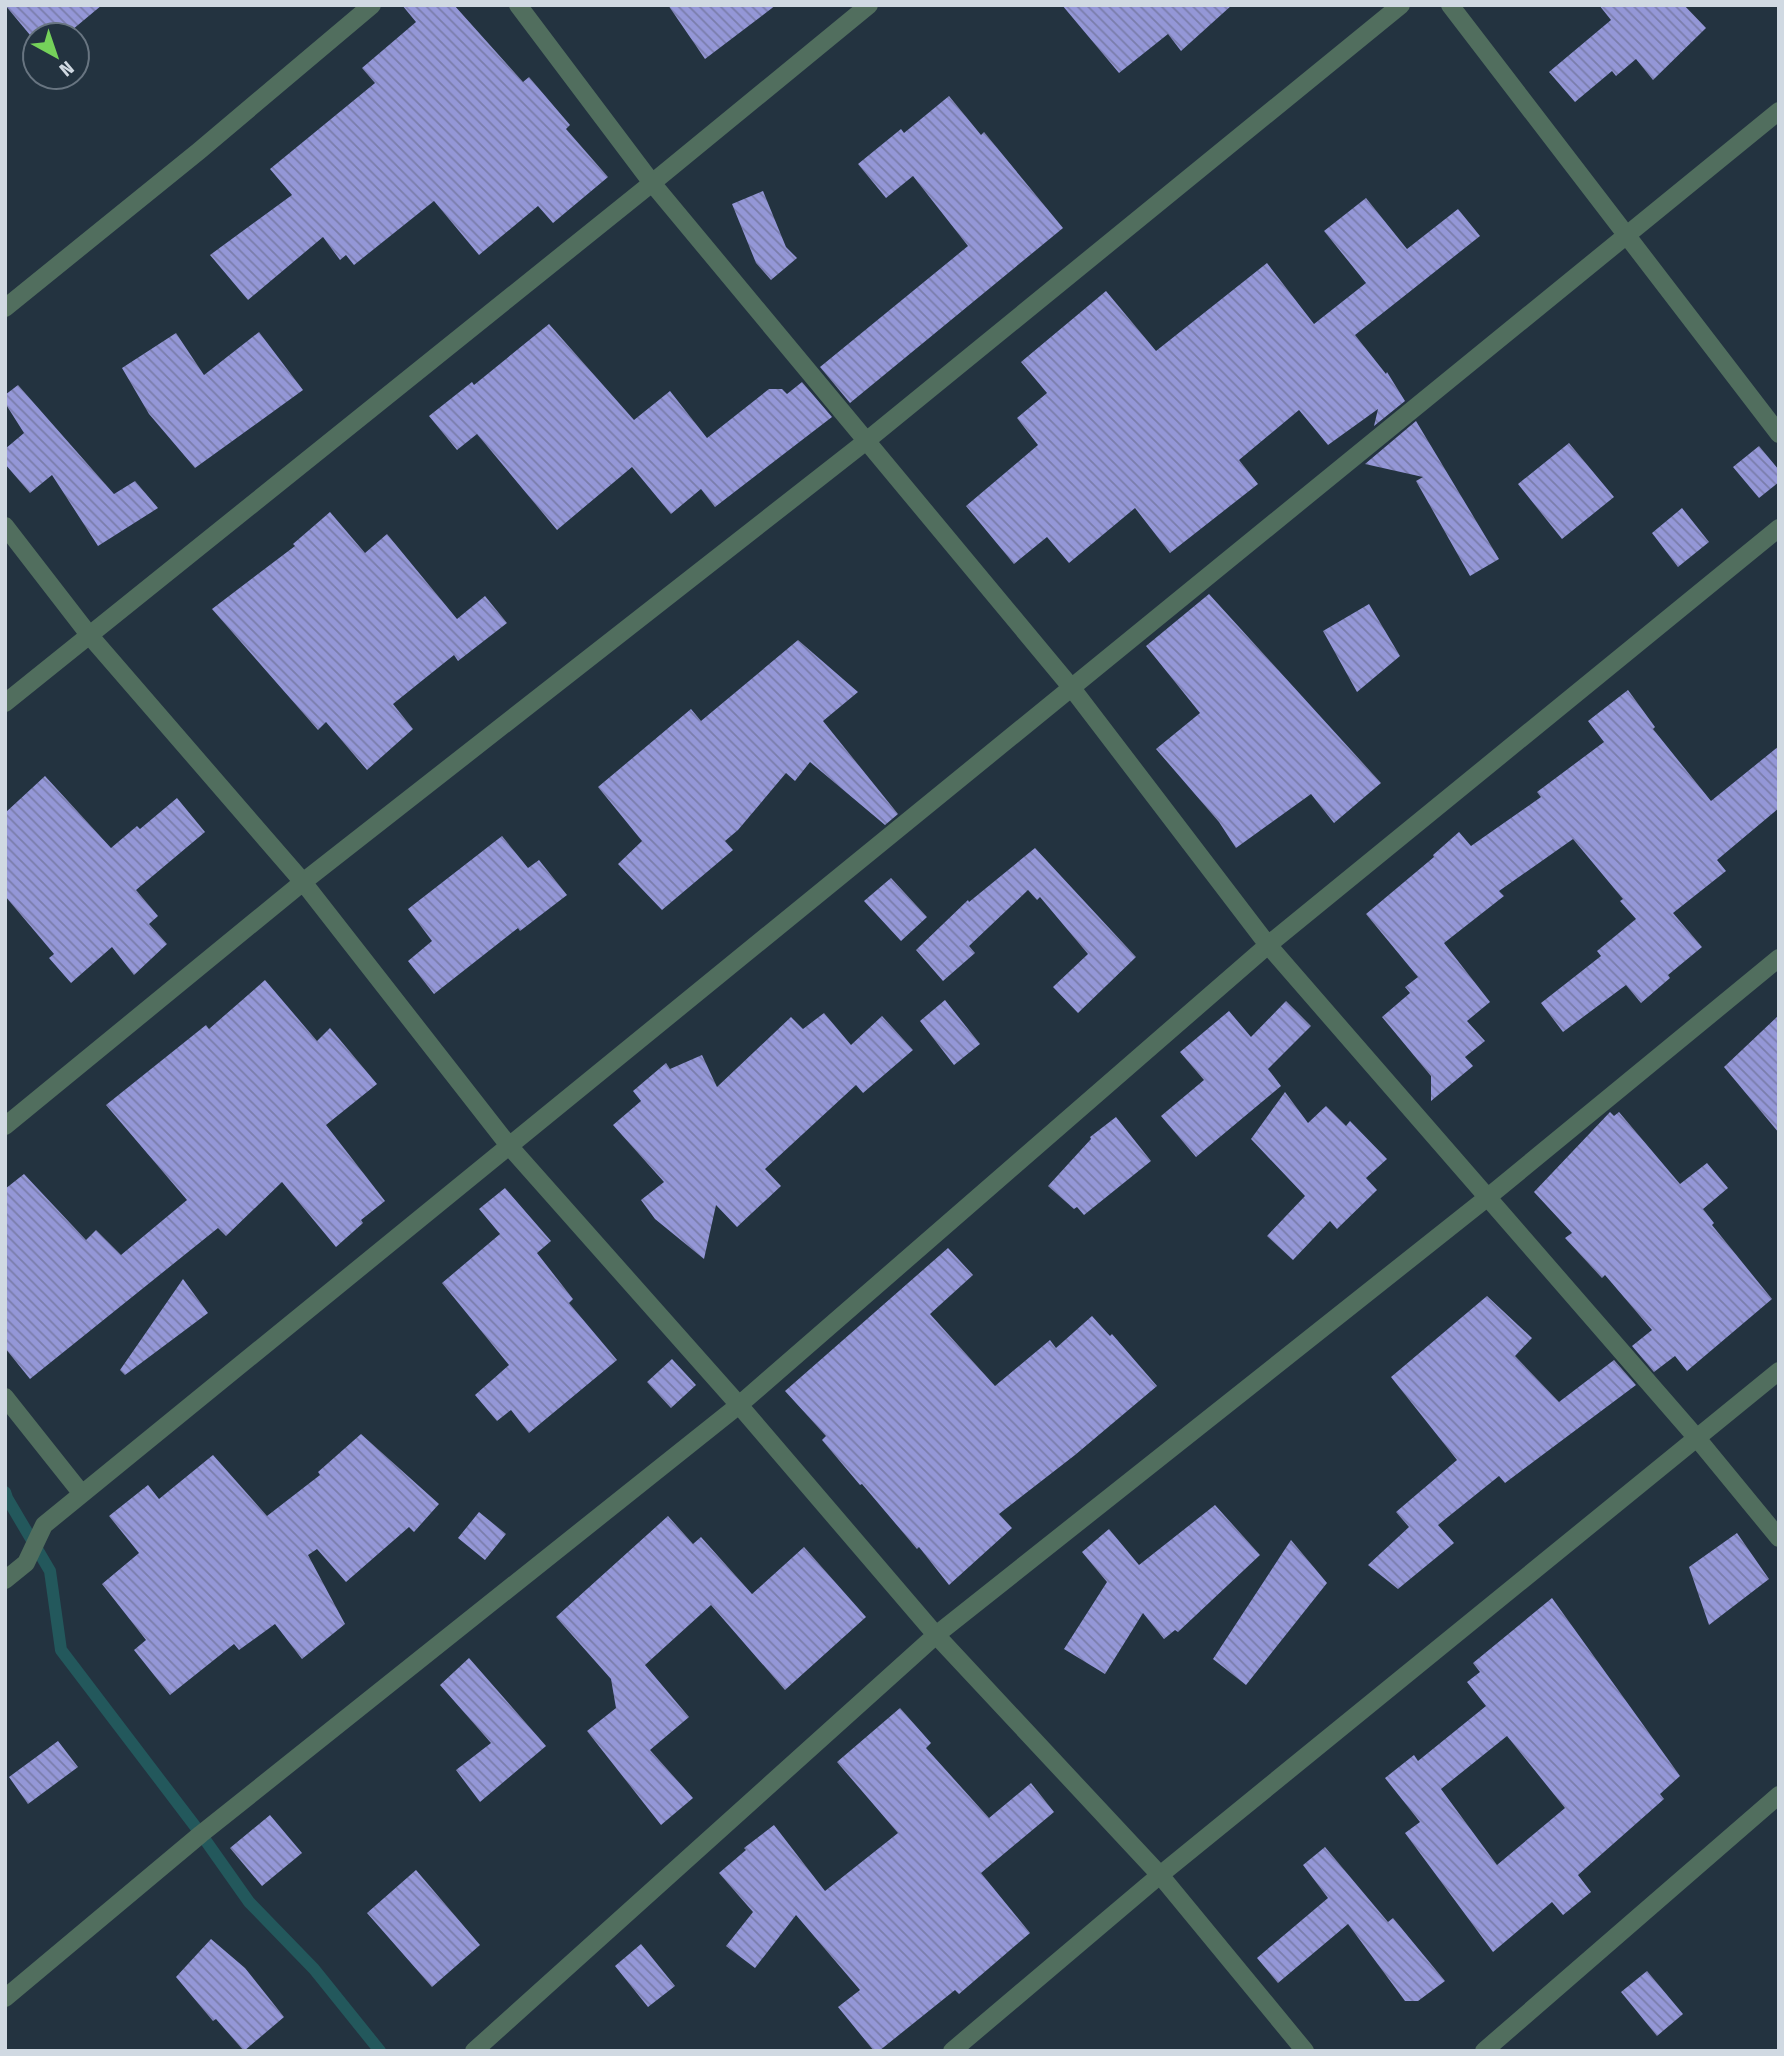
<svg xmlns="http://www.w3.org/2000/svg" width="1784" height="2056" font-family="'Fira Sans Condensed',sans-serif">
  <defs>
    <pattern id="building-back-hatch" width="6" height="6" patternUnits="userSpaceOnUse" patternTransform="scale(1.75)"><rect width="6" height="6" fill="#9497d7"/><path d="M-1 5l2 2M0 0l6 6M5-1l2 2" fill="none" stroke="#7a7dab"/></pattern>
  </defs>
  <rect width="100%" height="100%" fill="#233340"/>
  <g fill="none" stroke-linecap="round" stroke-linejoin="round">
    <path stroke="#23585c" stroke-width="12" d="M5 1492 7 1498 50 1571 61 1650 201 1834 249 1902 314 1969 380 2051"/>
  </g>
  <path fill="url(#building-back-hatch)" fill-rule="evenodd" d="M5 5H102L66 35H35V41Z
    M402 5H454L523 82 529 77 570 125 566 129 608 177 553 223 538 206 479 255 434 201 354 265 346 255 340 260 323 237 248 300 210 255 292 195 270 169 375 83 362 68 416 22Z
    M668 5H776L705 59Z
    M1062 5H1232L1181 51 1168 34 1119 73Z
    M1599 5H1684L1706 28 1653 80 1636 59 1616 76 1612 71 1575 102 1549 72 1611 20Z
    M949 96 981 135 984 132 1063 228 850 403 820 367 968 246 913 176 886 198 858 164 901 129 904 133Z
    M763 191 786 247 797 258 771 280 756 263 732 204Z
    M1366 198 1407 249 1458 209 1480 236 1355 335 1386 374 1387 372 1405 401 1374 426 1378 409 1328 445 1299 410 1239 460 1258 484 1170 553 1135 508 1069 563 1047 537 1014 564 966 506 1038 445 1017 418 1047 393 1021 362 1106 291 1156 351 1267 263 1314 324 1366 283 1324 231Z
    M549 324 634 420 670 391 707 438 769 389H782L787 394 802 382 832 417 715 507 701 489 671 514 632 467 557 530 477 434 457 450 429 416 472 382 474 385Z
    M259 332 303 390 195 468 149 414 122 368 176 333 204 375Z
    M18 385 114 494 135 481 158 508 98 546 52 475 30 493 5 464V449L24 433 5 403V395Z
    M1416 421 1499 559 1470 576 1416 481 1423 477 1365 464Z
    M1569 443 1614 497 1562 539 1518 484Z
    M1759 446 1779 470V482L1759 498 1733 467Z
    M1682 508 1709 542 1678 567 1652 533Z
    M330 512 365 553 387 534 457 619 485 596 507 623 458 661 454 655 393 704 413 729 367 770 326 722 318 730 212 609 295 546 293 544Z
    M1209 594 1381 783 1334 823 1311 794 1236 848 1219 822 1156 749 1200 713 1146 646Z
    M1369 604 1400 656 1357 692 1323 631Z
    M798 640 858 692 823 721 898 814 885 825 810 762 795 781 786 773 738 830 725 841 733 850 662 910 618 864 642 841 598 787 691 709 701 721Z
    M1628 690 1655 727 1653 729 1711 801 1779 746V808L1717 860 1726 871 1673 913 1702 947 1668 975 1670 978 1641 1003 1626 985 1563 1032 1541 1003 1601 956 1597 951 1636 919 1620 901 1623 899 1573 839 1499 891 1504 896 1444 943 1490 1002 1467 1021 1485 1041 1465 1057 1473 1066 1431 1101V1076L1382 1017 1410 993 1405 987 1418 977 1366 914 1434 857 1433 855 1459 832 1471 846 1541 797 1537 792 1604 742 1588 721Z
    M45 776 111 848 137 826 140 829 177 798 205 832 136 890 158 916 149 924 167 944 134 975 112 947 71 983 49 958 54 954 5 896V813Z
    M502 836 528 868 539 860 567 895 520 931 518 928 434 994 408 961 432 941 408 909Z
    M1035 848 1136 957 1078 1013 1053 987 1088 954 1040 897 1037 900 1028 890 969 946 975 953 943 981 916 950 968 900 969 902Z
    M891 878 927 917 901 941 864 901Z
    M265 980 317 1041 330 1028 377 1084 326 1125 385 1201 361 1220 363 1223 336 1247 282 1182 226 1236 218 1228 30 1379 5 1348V1189L24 1174 86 1240 96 1230 121 1255 187 1200 106 1105 206 1025 209 1029Z
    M945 1000 980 1044 954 1065 920 1021Z
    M1286 1001 1311 1026 1268 1069 1281 1086 1196 1157 1161 1116 1204 1080 1180 1052 1229 1011 1251 1037Z
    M824 1013 851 1045 882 1016 913 1050 863 1093 856 1085 765 1169 781 1186 737 1227 716 1205 704 1259 655 1219 641 1200 664 1182 613 1125 641 1101 633 1091 666 1063 670 1069 702 1055 717 1087 791 1017 803 1029Z
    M1779 1015V1133L1724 1067Z
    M1285 1092 1308 1123 1326 1106 1346 1126 1350 1121 1387 1159 1366 1178 1377 1190 1337 1229 1330 1221 1293 1260 1267 1236 1305 1196 1251 1139Z
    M1610 1112 1614 1116 1619 1112 1680 1184 1707 1163 1728 1188 1703 1209 1714 1223 1712 1225 1772 1299 1687 1371 1675 1356 1654 1372 1632 1346 1652 1330 1605 1275 1602 1278 1565 1238 1572 1233 1534 1192Z
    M1116 1117 1151 1161 1084 1215 1077 1207 1074 1209 1048 1186 1091 1139 1090 1137Z
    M505 1188 551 1241 537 1253 573 1299 569 1303 617 1360 529 1433 511 1410 497 1421 475 1395 509 1365 442 1283 500 1234 479 1209Z
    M948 1248 973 1275 930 1314 995 1386 1050 1340 1056 1348 1092 1316 1110 1336 1112 1334 1157 1386 1075 1455 999 1514 1012 1528 949 1585 919 1547 917 1549 862 1484 860 1485 822 1440 826 1436 785 1391Z
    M183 1279 208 1313 125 1375 120 1370Z
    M1487 1296 1532 1338 1515 1356 1559 1402 1614 1360 1636 1385 1505 1483 1499 1476 1438 1525 1454 1543 1398 1589 1368 1565 1409 1527 1396 1512 1457 1460 1391 1377Z
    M672 1359 696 1385 671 1408 647 1382Z
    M361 1434 439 1504 414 1532 409 1527 346 1582 317 1549 308 1555 345 1624 302 1659 275 1624 239 1650 234 1644 170 1695 134 1650 146 1640 102 1584 139 1553 109 1516 148 1485 159 1499 213 1455 267 1516 320 1475 318 1472Z
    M1215 1505 1260 1555 1178 1632 1175 1630 1164 1639 1143 1613 1105 1674 1064 1649 1107 1582 1082 1552 1109 1529 1139 1565Z
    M479 1512 506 1534 485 1560 458 1538Z
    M668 1516 693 1544 701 1537 752 1594 804 1547 866 1617 785 1690 711 1605 645 1665 689 1717 650 1750 693 1798 661 1825 587 1731 616 1708 611 1679 556 1617Z
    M1737 1533 1769 1579 1709 1625 1689 1567Z
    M1291 1540 1327 1583 1246 1685 1213 1659Z
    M1552 1598 1680 1776 1660 1794 1664 1799 1578 1875 1591 1892 1563 1915 1552 1902 1493 1952 1405 1833 1420 1822 1385 1778 1414 1755 1418 1761 1486 1706 1467 1682 1480 1672 1473 1663ZM1507 1736 1565 1808 1497 1865 1441 1789Z
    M469 1658 546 1746 480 1802 456 1770 491 1743 440 1685Z
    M900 1708 931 1743 926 1748 989 1818 1031 1783 1054 1812 981 1873 1030 1933 959 1994 955 1990 879 2051H874L838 2007 860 1990 796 1915 755 1968 726 1946 753 1912 719 1873 746 1850 744 1848 774 1825 825 1891 898 1833 837 1762Z
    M58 1741 78 1767 28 1804 9 1777Z
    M270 1815 302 1853 262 1886 230 1848Z
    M1325 1847 1388 1922 1393 1918 1445 1981 1418 2001H1405L1348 1924 1278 1983 1257 1958 1328 1898 1303 1865Z
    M416 1870 480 1945 432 1987 367 1913Z
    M211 1939 245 1968 284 2017 244 2051 216 2019 213 2021 176 1977Z
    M641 1944 675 1986 648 2007 615 1966Z
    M1647 1971 1683 2014 1657 2036 1621 1992Z"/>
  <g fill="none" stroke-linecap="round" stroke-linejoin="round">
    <path stroke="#516e5e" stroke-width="18" d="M518 5 652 183 1071 687 1268 945 1696 1437 1779 1538
      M1450 5 1779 434
      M5 308 199 151 372 5
      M5 526 90 636 303 882 510 1147 739 1405 936 1635 1160 1875 1305 2051
      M5 703 652 183 869 5
      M5 1126 303 882 865 442 1401 5
      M5 1397 82 1494
      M5 1580 26 1563 44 1525 1779 111
      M5 1998 201 1834 739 1405 1268 945 1779 528
      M474 2051 936 1635 1488 1197 1779 958
      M952 2051 1160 1875 1779 1371
      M1484 2051 1779 1795"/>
  </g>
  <rect width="1784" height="2056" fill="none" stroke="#d0d9e2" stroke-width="14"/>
  <g transform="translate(56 56) rotate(140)"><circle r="33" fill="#233340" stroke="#687581" stroke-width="2"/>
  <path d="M0-5L12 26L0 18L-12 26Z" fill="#75d25a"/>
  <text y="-10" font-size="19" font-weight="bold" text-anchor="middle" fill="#d0d9e2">N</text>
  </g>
</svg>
